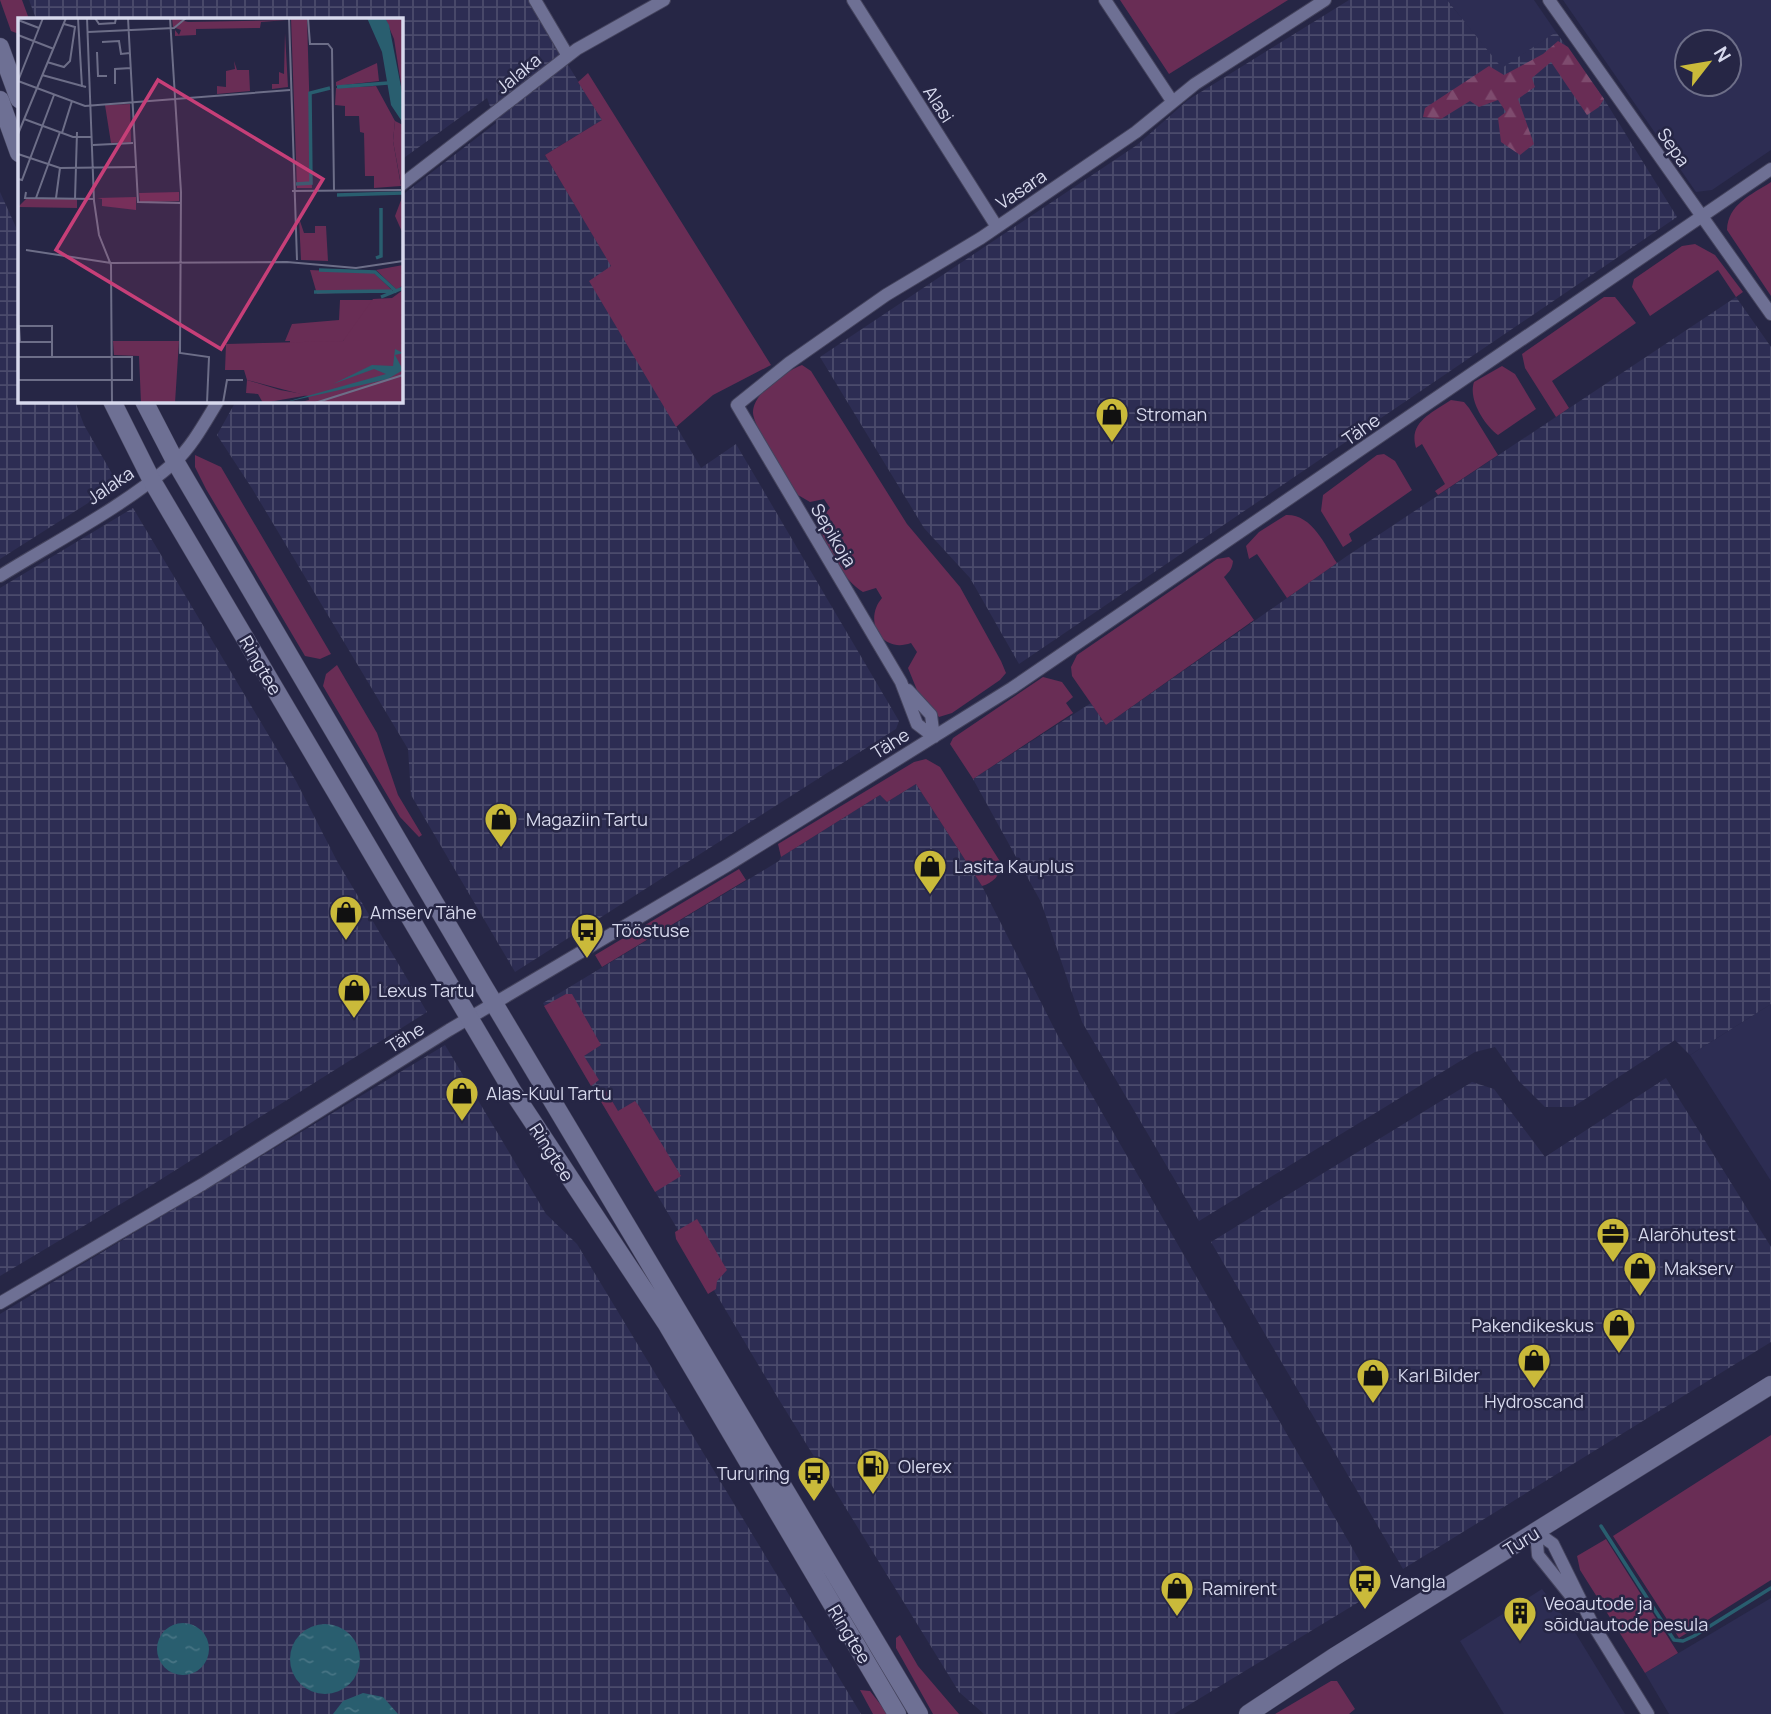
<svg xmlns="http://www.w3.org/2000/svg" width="1771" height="1714" font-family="Manrope,sans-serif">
  <defs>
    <pattern id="industrial-grid" width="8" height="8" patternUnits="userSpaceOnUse" patternTransform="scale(1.75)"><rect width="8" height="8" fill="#2d2d53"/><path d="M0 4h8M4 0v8" fill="none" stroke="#4b4b6c"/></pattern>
    <pattern id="forest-firs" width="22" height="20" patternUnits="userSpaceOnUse" patternTransform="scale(1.75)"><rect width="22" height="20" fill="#692d55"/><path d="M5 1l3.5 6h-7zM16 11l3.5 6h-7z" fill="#7e4b6e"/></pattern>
    <pattern id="water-ripples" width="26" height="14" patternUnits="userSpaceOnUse" patternTransform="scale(1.75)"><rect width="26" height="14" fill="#295e6f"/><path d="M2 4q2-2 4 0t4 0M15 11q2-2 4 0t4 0" fill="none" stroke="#477484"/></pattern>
  </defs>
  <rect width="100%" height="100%" fill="#262645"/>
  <path fill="#2d2d53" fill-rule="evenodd" d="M1447 0H1534L1556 32 1502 69Z
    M1563 0H1771V150L1712 190 1696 192ZM1729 42V84H1687V42Z
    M1771 1004V1181L1690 1055Z
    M1542 1589 1573 1629 1625 1714H1504L1460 1641Z
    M1771 1598V1714H1669L1645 1673Z"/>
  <path fill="url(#industrial-grid)" d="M29 0H528L602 120 545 155 612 267 590 281 701 468 736 444 899 721 896 729 515 972 411 795 408 749 253 490 217 435 236 401H401V196L496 123 487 98 401 160V19H36Z
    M1349 0H1447L1502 68 1556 32 1604 99 1677 217 1019 664 970 578 924 528 820 357 1137 145 1188 100Z
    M0 192 19 234V401H75L84 425 118 484 0 559Z
    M1736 297 1771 347V1004L1690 1055 1675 1040 1573 1107H1545L1519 1081 1495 1047 1475 1052 1199 1221 1082 1022 1041 902 973 779 1091 703 1106 725 1347 556Z
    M133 508 296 781 337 861 427 1012 144 1190 0 1276V588Z
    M916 784 982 886 1058 1036 1377 1591 1174 1714H984L959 1692 778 1398 543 1003 779 861 781 857 880 795 887 802Z
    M445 1045 546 1214 577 1244 861 1714H0V1314Z
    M1666 1078 1771 1247V1342L1403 1569 1211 1242 1472 1082 1494 1089 1545 1157Z"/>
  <path fill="#692d55" d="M0 0H22L29 19H19V34L11 31Z
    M1120 0H1288L1169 74Z
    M588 73 771 365 713 395 676 427 589 281 611 266 545 155 602 120 578 82Z
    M1771 182V296L1727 230C1728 204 1751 195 1771 182Z
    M1695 244 1715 255 1743 292 1736 297 1718 270 1650 316 1632 287 1634 279 1682 246Z
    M1604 297H1615L1636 323 1552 381 1569 408 1556 417 1525 368 1522 354Z
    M802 365 811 371 907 524 960 587 1001 661 1006 673 1000 680 952 713 939 717 919 695 908 668 917 652 911 643C881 654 863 620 882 598L876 588 863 592C844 581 817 541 821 518L830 508 824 499 810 502 798 495C788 479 754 429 753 413 752 393 786 371 802 365Z
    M1502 366 1515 374 1536 409 1498 435C1484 425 1468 399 1474 382Z
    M1451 400 1464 402 1469 408 1498 455 1438 495 1435 491 1445 484 1422 444 1416 448C1408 422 1432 413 1451 400Z
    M1384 454 1395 461 1412 490 1349 534 1352 541 1343 547 1321 511 1323 495 1377 455Z
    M195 455 221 467 331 654 320 659 305 656 206 489 195 467Z
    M1286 515C1312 514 1324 544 1337 563L1287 598 1257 554 1249 559 1246 546 1259 532Z
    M1229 557 1233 561C1232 569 1230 571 1224 577L1254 620 1106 725 1072 676 1071 667 1077 655 1217 559Z
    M337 665 377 733 398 795 422 835 419 837 400 817 323 686 326 674Z
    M1043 677 1062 682 1073 697 1066 703 1073 713 973 779 950 744 953 738Z
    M926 759 940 767 1001 863C1001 875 993 883 982 886L916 784 887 802 880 795 781 857 778 844 914 762Z
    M739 869 746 880 602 967 595 955Z
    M566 994H572L601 1045 584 1056 599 1080 591 1086 544 1006Z
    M605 1089 618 1111 635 1101 639 1106 681 1176 655 1192 597 1095Z
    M697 1219 727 1270 717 1281 716 1289 708 1294 676 1239 675 1232Z
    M1771 1435V1580L1679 1638 1613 1536Z
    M1606 1539 1678 1653 1645 1673 1580 1570 1577 1556Z
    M900 1635 918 1666 959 1714H933L896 1648V1638Z
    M1331 1681H1337L1355 1709 1349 1714H1275Z
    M860 1690 870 1691 888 1714H873Z"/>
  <path fill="url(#forest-firs)" d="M1558 41 1568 47 1604 99 1599 107 1587 115 1551 62 1532 78 1535 87 1518 99 1534 144 1520 155 1501 142 1498 118 1506 112 1498 100 1479 107 1470 101 1441 119 1423 117 1425 108 1489 66 1504 75 1543 54Z"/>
  <path fill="url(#water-ripples)" d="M157 1649a26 26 0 1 1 52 0a26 26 0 1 1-52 0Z
    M290 1659a35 35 0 1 1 70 0a35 35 0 1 1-70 0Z
    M363 1693 383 1697 398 1714H333L343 1701Z"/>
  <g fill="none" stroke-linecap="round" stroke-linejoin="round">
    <path stroke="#295e6f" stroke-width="3.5" d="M1601 1526 1674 1640 1683 1641 1694 1636 1771 1588"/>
    <defs>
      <path id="minor" d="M535 0 568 56
        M853 0 997 227
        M1105 0 1172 101
        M1549 0 1771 314
        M401 185 577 49 664 0
        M0 576C58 540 123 507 175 462 193 445 205 422 218 401
        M908 690 931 715 934 737
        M934 737 917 724 901 682 737 405 789 363 886 295 981 238 1136 132 1195 84 1325 0
        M0 1303 203 1184 449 1030 728 865 1012 688 1771 169
        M1536 1532 1553 1544 1592 1623 1648 1714
        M1536 1532 1538 1555 1579 1606"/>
      <path id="secondary" d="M0 47 19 99
        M0 100 19 153
        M112 401 151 479 513 1092 666 1323 897 1714
        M144 401 175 461 483 985 919 1714
        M1248 1714 1334 1657 1771 1385"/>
    </defs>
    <use href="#minor" stroke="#44435d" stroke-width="14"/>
    <use href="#secondary" stroke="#44435d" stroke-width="19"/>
    <use href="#minor" stroke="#6e7094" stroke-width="12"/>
    <use href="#secondary" stroke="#6e7094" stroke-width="18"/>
  </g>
  <defs>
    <symbol id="shop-pin" viewBox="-11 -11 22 30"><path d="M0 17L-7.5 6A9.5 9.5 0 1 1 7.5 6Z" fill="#caba3a" stroke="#262645"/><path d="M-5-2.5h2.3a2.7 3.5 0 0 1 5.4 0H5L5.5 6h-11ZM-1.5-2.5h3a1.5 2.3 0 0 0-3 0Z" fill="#111"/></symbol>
    <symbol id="bus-pin" viewBox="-11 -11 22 30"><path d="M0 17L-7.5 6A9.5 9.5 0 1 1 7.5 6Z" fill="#caba3a" stroke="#262645"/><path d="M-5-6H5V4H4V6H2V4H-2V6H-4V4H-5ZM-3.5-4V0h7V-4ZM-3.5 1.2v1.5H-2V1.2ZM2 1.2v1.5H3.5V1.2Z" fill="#111"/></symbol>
    <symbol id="office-pin" viewBox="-11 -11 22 30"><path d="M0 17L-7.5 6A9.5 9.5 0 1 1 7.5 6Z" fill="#caba3a" stroke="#262645"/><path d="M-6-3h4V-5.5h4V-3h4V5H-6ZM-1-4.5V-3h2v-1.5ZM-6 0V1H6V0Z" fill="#111"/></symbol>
    <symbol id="fuel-pin" viewBox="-11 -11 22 30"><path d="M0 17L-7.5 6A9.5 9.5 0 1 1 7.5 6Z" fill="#caba3a" stroke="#262645"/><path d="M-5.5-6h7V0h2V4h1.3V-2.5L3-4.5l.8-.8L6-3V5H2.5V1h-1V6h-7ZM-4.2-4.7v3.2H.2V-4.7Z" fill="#111"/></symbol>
    <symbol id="building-pin" viewBox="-11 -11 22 30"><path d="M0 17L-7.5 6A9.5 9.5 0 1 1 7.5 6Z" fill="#caba3a" stroke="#262645"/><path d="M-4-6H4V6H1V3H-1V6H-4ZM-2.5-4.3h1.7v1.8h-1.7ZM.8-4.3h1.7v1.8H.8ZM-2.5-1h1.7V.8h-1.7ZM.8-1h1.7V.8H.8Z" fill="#111"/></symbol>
  </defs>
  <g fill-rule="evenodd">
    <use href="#shop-pin" x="1093" y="395" width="38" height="52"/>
    <use href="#shop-pin" x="482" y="800" width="38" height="52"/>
    <use href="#shop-pin" x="911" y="847" width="38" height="52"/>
    <use href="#shop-pin" x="327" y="893" width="38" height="52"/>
    <use href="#bus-pin" x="568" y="911" width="38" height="52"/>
    <use href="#shop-pin" x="335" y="971" width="38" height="52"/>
    <use href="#shop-pin" x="443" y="1074" width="38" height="52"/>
    <use href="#office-pin" x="1594" y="1215" width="38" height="52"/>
    <use href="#shop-pin" x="1621" y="1249" width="38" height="52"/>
    <use href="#shop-pin" x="1600" y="1306" width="38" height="52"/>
    <use href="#shop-pin" x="1515" y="1341" width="38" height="52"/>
    <use href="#shop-pin" x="1354" y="1356" width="38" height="52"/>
    <use href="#fuel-pin" x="854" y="1447" width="38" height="52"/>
    <use href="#bus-pin" x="795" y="1454" width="38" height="52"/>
    <use href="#bus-pin" x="1346" y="1562" width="38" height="52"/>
    <use href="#shop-pin" x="1158" y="1569" width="38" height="52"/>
    <use href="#building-pin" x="1501" y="1594" width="38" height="52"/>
  </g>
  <g text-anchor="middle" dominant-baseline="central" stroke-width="5" stroke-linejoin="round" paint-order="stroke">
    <g font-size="18" fill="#d7d9ed" stroke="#262645">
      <text transform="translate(518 73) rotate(-39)">Jalaka</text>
      <text transform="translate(939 104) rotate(57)">Alasi</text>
      <text transform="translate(1674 147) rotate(55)">Sepa</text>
      <text transform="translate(1021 189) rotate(-34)">Vasara</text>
      <text transform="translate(1361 429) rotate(-35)">Tähe</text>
      <text transform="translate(110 485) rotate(-34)">Jalaka</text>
      <text transform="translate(834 535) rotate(59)">Sepikoja</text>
      <text transform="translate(261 665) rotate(60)">Ringtee</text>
      <text transform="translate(890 743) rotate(-32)">Tähe</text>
      <text transform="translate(405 1037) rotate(-32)">Tähe</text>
      <text transform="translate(552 1152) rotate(57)">Ringtee</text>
      <text transform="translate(1521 1541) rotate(-32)">Turu</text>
      <text transform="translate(850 1634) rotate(59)">Ringtee</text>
    </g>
    <g font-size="18" fill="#d7d9ed" stroke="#262645" text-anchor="start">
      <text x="1136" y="414">Stroman</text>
      <text x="526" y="819">Magaziin Tartu</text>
      <text x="954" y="866">Lasita Kauplus</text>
      <text x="370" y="912">Amserv Tähe</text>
      <text x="612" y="930">Tööstuse</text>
      <text x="378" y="990">Lexus Tartu</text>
      <text x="486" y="1093">Alas-Kuul Tartu</text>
      <text x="1638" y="1234">Alarõhutest</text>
      <text x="1664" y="1268">Makserv</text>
      <text x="1594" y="1325" text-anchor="end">Pakendikeskus</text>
      <text x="1398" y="1375">Karl Bilder</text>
      <text x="1534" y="1401" text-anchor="middle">Hydroscand</text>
      <text x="898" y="1466">Olerex</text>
      <text x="790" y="1473" text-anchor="end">Turu ring</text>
      <text x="1390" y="1581">Vangla</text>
      <text x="1202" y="1588">Ramirent</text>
      <text x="1544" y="1603">Veoautode ja<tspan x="1544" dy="21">sõiduautode pesula</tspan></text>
    </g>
  </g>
  <g transform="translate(18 18)">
    <rect width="385" height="385" fill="#262645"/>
    <path d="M273 0H289L294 170H279ZM267 15 270 69 254 71V66H261V54L266 56ZM216 43 219 52H231L232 73 199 76V68L208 69V53L217 51ZM359 45 361 63 318 68V64ZM358 68 377 103 375 123 383 168 356 170V158H347L346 115 342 114 341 98H327V88L317 87 318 70ZM112 86 113 124 93 125 87 87ZM161 174V183L122 184 121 175ZM118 179V192L84 188V181L79 180ZM8 181H59V190L0 189ZM281 200 286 215H297V208H308L310 243 283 242ZM385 247V267L379 272 358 252ZM292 252 356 255 374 272 299 276ZM322 282H376L325 323 271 336 272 323H267L274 306 321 302ZM95 323H161L157 385H123L121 338 96 337ZM229 362 262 372 291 377 245 385 240 376 228 375Z" fill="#692d55"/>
    <path d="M377 103 385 107V216L377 198 385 177 375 123Z" fill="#692d55"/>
    <path d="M154 0 170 4 269 2 243 4 242 10 178 11V17L157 18V12L161 17 163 12 155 9ZM367 0H385V79L376 21ZM385 272V385H279L291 382 290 378 229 362 226 352H207L208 326 325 323 355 281 374 280Z" fill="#692d55"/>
    <path d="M349 0H367L371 7 385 79V105L373 87 364 34ZM377 331 385 335 377 337 385 352 370 361 264 385 368 356 356 351 315 366 354 347 375 348Z" fill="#295e6f"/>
    <path fill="none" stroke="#295e6f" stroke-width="3.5" d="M319 69 370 65M278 166 293 165 292 75 312 70M319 177 384 175M358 240 363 238V190M301 252 357 254 379 274M296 274 374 273M363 279 385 270"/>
    <path fill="none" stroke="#6d6e88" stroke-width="2" d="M60 0 64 69M69 0 76 183 81 217 93 247 94 385M77 0 81 6 97 5 98 0M110 0 120 184 163 185M152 0 163 174 162 335 191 339 189 385M271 0 279 242M290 0 292 26H310L314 31 316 172M0 2 21 10M70 14 156 10 168 0M0 17 36 31M84 24 101 23 103 36 112 35M79 34 80 58H89M29 44 46 49 52 43 57 9 46 6M24 57 68 69M0 63 67 88 272 72M0 63 25 0M97 66V51L113 50M6 101 55 119H74M44 115 54 83M0 116 48 0M75 127 115 125M0 136 42 150 117 149M0 161 4 162 36 77M274 173 383 172M8 174 7 180 76 181M18 180 42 114M38 180 42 150M57 181 59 114M8 232 93 245 269 244 338 250 385 243M0 308H34V339M1 308 2 324H33M0 339H114V362H0M32 385H84M205 385 209 362H225M297 385 385 357"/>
    <path fill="#c63f78" fill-opacity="0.15" stroke="#c63f78" stroke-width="3.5" d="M140 62 305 161 203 331 38 232Z"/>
    <rect width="385" height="385" fill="none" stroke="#d7d9ed" stroke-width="3.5"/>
  </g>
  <g transform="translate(1708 63) rotate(59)"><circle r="33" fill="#262645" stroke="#6d6e88" stroke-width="2"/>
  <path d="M0-5L12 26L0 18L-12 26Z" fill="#caba3a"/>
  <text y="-10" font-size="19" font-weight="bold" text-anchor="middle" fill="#d7d9ed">N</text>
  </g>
</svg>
